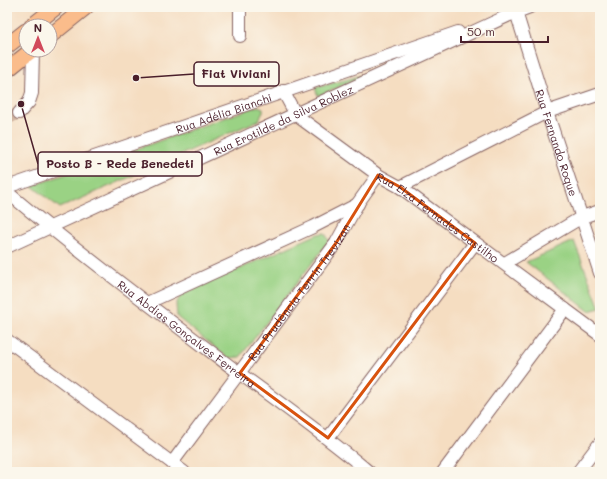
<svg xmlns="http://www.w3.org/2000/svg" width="607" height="479" font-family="Mali,sans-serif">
  <rect width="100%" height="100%" fill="#fbf7ec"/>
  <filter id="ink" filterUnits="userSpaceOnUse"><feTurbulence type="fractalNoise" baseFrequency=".025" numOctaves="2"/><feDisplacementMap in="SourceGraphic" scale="8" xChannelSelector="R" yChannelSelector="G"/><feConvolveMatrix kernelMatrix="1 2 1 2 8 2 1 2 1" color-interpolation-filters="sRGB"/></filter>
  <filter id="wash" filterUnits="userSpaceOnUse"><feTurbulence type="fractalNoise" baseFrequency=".012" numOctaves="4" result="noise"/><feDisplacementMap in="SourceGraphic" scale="16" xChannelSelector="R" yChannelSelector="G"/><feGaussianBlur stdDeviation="0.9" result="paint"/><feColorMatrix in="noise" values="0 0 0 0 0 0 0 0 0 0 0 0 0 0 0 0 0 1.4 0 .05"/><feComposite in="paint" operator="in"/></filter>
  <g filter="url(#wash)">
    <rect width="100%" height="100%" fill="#f5ddc1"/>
    <path fill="#9ad284" stroke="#727858" d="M374 72 318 96 315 88Z
      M258 106 263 108V112L259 120 60 208 32 186Z
      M325 233 329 241 240 357 228 358 177 317 176 304 181 295 318 234Z
      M574 241 600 308 589 311 526 262Z"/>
  </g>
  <g filter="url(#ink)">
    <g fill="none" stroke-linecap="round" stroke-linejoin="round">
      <path stroke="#d3b7a3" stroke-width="12" stroke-dasharray="12 6" stroke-linecap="butt" d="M7 119 19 113"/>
      <defs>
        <g id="minor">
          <path d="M240 7V36"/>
          <path id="s1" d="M516 12 547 112 600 273"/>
          <path d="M509 15 530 7"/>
          <path id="s2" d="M283 91 296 115 378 175 400 187 600 335"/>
          <path d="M19 113 29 102 32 93 33 50"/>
          <path id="s3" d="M7 187 458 32"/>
          <path d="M400 187 547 112 600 94"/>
          <path id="s4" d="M7 192C82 255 161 314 239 373 283 405 327 437 369 472"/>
          <path id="s5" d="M7 247 516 12"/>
          <path d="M505 263 582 217 600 211"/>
          <path d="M147 303 313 227 358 204"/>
          <path d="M7 340 184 472"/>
          <path d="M328 438 475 243"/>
          <path id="s6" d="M172 463 336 243 358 203 378 175"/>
          <path d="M443 472 565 309"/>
          <path d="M578 472 600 443"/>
        </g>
        <path id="major" d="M32 26 56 7
          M50 36 86 7
          M7 46 26 31
          M7 70 32 50"/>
      </defs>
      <use href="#minor" stroke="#866260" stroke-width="14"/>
      <use href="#major" stroke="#866260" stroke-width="17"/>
      <use href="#minor" stroke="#fff" stroke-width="12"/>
      <use href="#major" stroke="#fabc8b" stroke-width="15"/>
    </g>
  </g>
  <path fill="none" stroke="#d8530f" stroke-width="3" stroke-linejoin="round" d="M378 175 400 187 475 243 328 438 240 373 336 243Z"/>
  <g text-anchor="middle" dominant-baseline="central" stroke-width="3" stroke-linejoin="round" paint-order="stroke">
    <g font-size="11" fill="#4a1f2b" stroke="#fbf7ec">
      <text stroke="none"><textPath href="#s3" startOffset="229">Rua Adélia Bianchi</textPath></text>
      <text stroke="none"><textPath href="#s5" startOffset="304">Rua Erotilde da Silva Roblez</textPath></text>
      <text stroke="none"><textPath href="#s1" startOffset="137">Rua Fernando Roque</textPath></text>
      <text stroke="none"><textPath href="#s2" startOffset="202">Rua Elza Fernades Castilho</textPath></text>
      <text stroke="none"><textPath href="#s6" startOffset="213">Rua Prudência Terrin Trevizan</textPath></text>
      <text stroke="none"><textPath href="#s4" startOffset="229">Rua Abdias Gonçalves Ferreira</textPath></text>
    </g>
  </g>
  <path fill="none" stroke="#4a1f2b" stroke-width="1.5" d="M136 78L194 74M21 104L38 164"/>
  <g fill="#4a1f2b" stroke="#fbf7ec" stroke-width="1.5">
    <circle cx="136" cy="78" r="4"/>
    <circle cx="21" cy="104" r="4"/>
  </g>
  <g fill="#fbf7ec" stroke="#4a1f2b" stroke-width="1.5">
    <rect x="194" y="62" width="85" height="24" rx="4"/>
    <rect x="38" y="152" width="164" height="24" rx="4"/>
  </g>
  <g font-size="12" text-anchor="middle" font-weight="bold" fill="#4a1f2b">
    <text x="236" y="78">Fiat Viviani</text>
    <text x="120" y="168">Posto B - Rede Benedeti</text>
  </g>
  <rect width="607" height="479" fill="none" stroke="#fbf7ec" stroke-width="24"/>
  <g transform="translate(38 38)"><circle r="19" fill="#fbf7ec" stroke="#b4a19f"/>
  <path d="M0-3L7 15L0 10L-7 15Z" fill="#d1495b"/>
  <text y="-6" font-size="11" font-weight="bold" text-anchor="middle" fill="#4a1f2b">N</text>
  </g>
  <path d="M461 36v6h87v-6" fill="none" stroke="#4a1f2b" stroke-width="2"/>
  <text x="467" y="36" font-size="12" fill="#4a1f2b" stroke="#fbf7ec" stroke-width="3" paint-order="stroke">50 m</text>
</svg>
